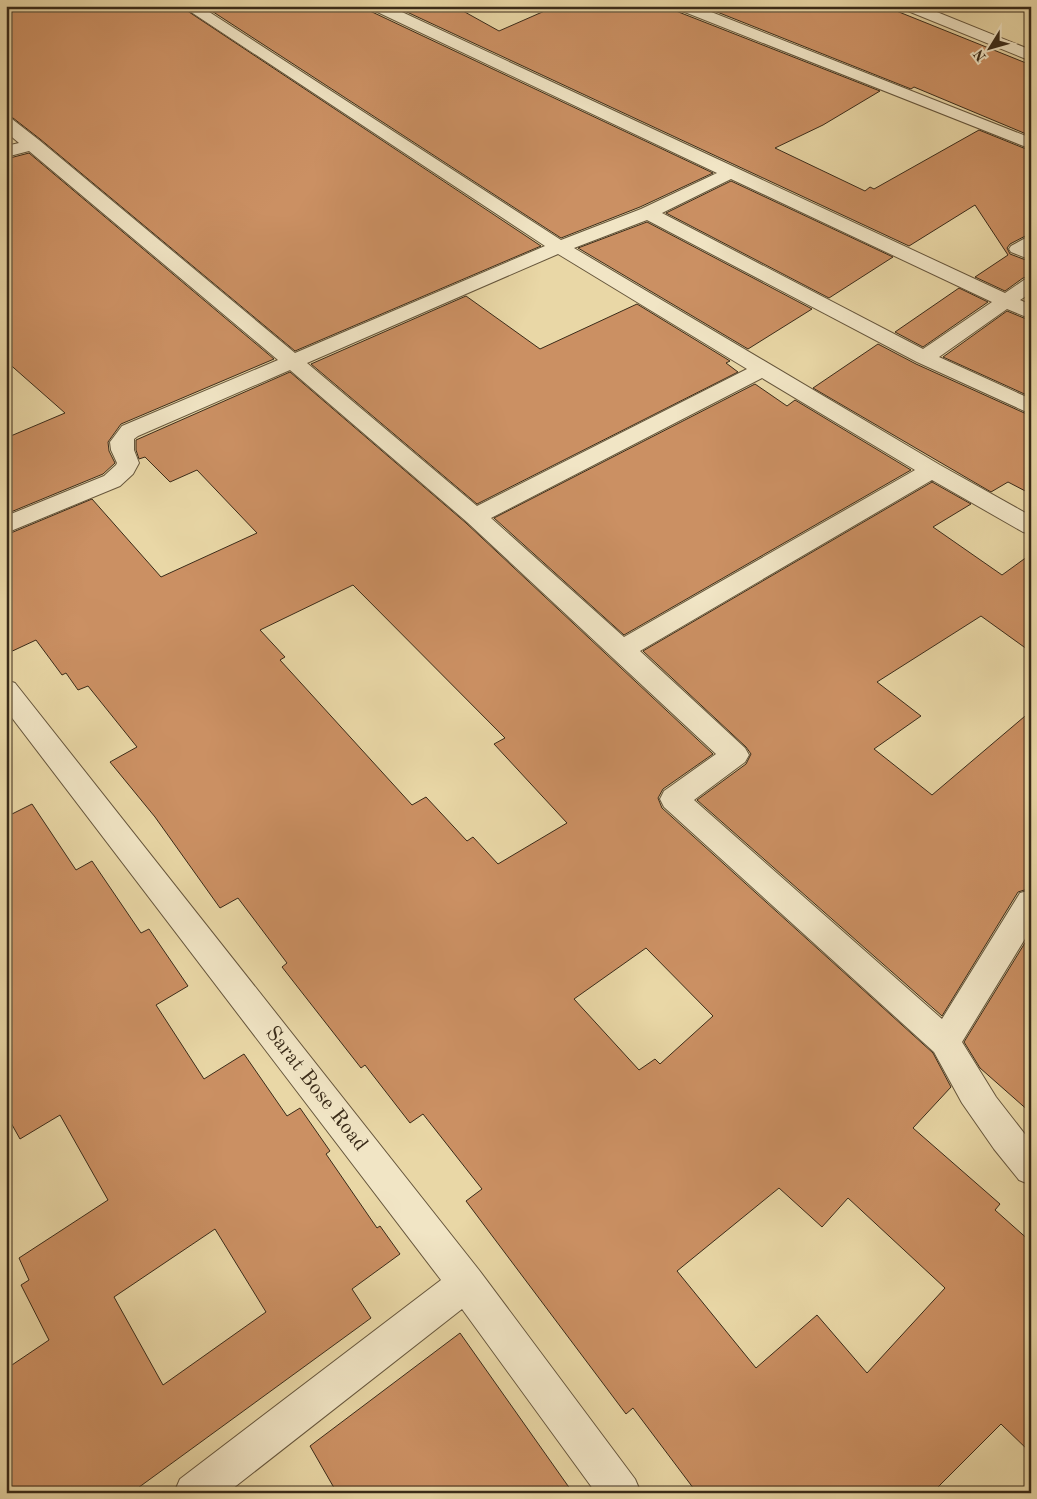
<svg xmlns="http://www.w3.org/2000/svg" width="1037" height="1499" font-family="'Old Standard TT',serif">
  <rect width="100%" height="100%" fill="#e9d7a6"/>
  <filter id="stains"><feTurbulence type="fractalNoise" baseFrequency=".004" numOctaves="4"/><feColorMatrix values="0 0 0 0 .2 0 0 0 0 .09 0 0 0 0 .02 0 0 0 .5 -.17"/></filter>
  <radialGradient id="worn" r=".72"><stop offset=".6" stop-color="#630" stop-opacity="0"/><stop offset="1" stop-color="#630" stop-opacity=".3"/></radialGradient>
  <path fill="#cb9063" stroke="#3a2b19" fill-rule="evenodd" d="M6 6H180L541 246 295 351 40 139 13 118 6 116Z
    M204 6H367L370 11 713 173 640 207 561 238Z
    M394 6H454L499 31 556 6H673L676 11 880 91 823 125 775 148 865 191 870 187 874 189 979 130 1031 151V233L1010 244 1007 248 1010 254 1031 262V276L1023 278 1005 291 975 277 1008 255 975 205 909 246Z
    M702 6H884L1031 65V136L914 87 911 89Z
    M29 153 274 359 121 424 108 442 109 451 115 463 103 474 6 514V438L65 413 6 361V159Z
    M731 181 893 257 829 298 666 213Z
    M647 222 812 309 748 349 578 248Z
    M959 288 988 302 923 347 895 332Z
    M466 296 540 349 637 304 730 361 726 363 738 372 477 504 311 364Z
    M1007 311 1031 321V397L943 357Z
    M878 344 916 364 1031 416V494L1008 482 991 492 813 388Z
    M290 372 466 523 713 754 663 789 658 798 662 808 933 1053 951 1087 913 1128 1000 1204 995 1210 1031 1242V1453L1001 1424 932 1493H697L633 1408 626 1414 466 1201 482 1189 423 1114 410 1123 365 1065 361 1068 282 967 287 963 238 898 220 908 155 817 110 762 137 747 88 686 78 690 66 673 62 675 36 640 6 654V535L92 499 161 577 257 533 197 470 170 482 145 457 139 459 136 450V440ZM353 585 505 738 494 744 567 823 498 864 473 837 467 841 426 797 412 805 280 660 285 657 260 630ZM646 948 713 1016 660 1064 655 1059 639 1070 574 999ZM779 1188 822 1227 848 1198 945 1288 867 1373 817 1315 756 1368 677 1271Z
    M755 384 787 406 795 400 911 470 624 635 494 518Z
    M932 482 971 504 933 527 1002 575 1031 554V652L981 616 877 682 921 716 874 749 932 795 1031 711V888L1018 892 942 1016 697 800 746 764 751 754 746 747 643 651Z
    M32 804 76 870 92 861 141 933 149 929 188 986 156 1005 204 1079 244 1054 287 1116 300 1108 330 1151 326 1154 377 1228 380 1226 400 1254 352 1289 371 1318 131 1493H6V1369L49 1340 21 1285 29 1280 19 1258 108 1200 60 1115 20 1139 6 1114V817ZM215 1229 266 1312 163 1385 114 1297Z
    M1031 933V1113L980 1068 964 1042Z
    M460 1333 573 1493H337L310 1446Z"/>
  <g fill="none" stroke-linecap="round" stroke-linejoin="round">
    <defs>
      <path id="service" d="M1031 235V245L1025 248 1031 251V260L1011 252 1009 249 1011 246Z"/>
      <path id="minor" d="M182 6H200L561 240 641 209 717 173 371 9 369 6H389L1005 293 1024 280 1031 278V293L1020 300 1031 305V319L1007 309 939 357 1031 399V414L917 362 647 220 574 248 940 465 1031 516V534L1023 532 932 480 640 651 745 748 749 755 745 762 694 800 942 1019 1020 893 1031 890V929L962 1042 996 1097 1031 1142V1185L1019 1180 994 1149 962 1103 934 1052 664 807 660 799 664 791 716 754 467 522 290 370 138 436 134 439V450L139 463 133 474 120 486 6 533V516L104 476 116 465 117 463 111 450 110 442 122 426 278 360 29 151 6 157V146L19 143 6 132V118L12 119 39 140 295 353 545 246ZM731 179 992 302 923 349 662 213ZM558 254 747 369 477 506 307 363ZM762 378 915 470 624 637 491 518Z
        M675 6H696L1031 138V149L677 9Z
        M901 6H922L1031 50V61L903 9Z
        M6 680 15 683 479 1270 635 1479 641 1493H596L462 1309 227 1493H174L180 1479 441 1280 6 710Z"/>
    </defs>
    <use href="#service" stroke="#66563c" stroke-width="2"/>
    <use href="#minor" stroke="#66563c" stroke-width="2"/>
    <use href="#service" fill="#f1e5c5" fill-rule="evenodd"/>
    <use href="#minor" fill="#f1e5c5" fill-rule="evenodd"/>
  </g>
  <g text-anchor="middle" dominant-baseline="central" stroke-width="4" stroke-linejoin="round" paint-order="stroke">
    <g font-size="21" fill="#3a2b19" stroke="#f1e5c5">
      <text transform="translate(316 1089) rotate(52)">Sarat Bose Road</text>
    </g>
  </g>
  <rect width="1037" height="1499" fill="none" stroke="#e9d7a6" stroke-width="25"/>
  <rect x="8" y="8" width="1022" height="1484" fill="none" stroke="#3a2b19" stroke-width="2.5"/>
  <rect x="12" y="12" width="1012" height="1474" fill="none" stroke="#3a2b19"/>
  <g transform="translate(990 48) rotate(233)" stroke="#f1e5c5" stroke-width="4" paint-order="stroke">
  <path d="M0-4L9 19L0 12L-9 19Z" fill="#3a2b19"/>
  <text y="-8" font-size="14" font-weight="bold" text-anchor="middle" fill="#3a2b19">N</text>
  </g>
  <rect width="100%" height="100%" filter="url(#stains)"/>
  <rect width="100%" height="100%" fill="url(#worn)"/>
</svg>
